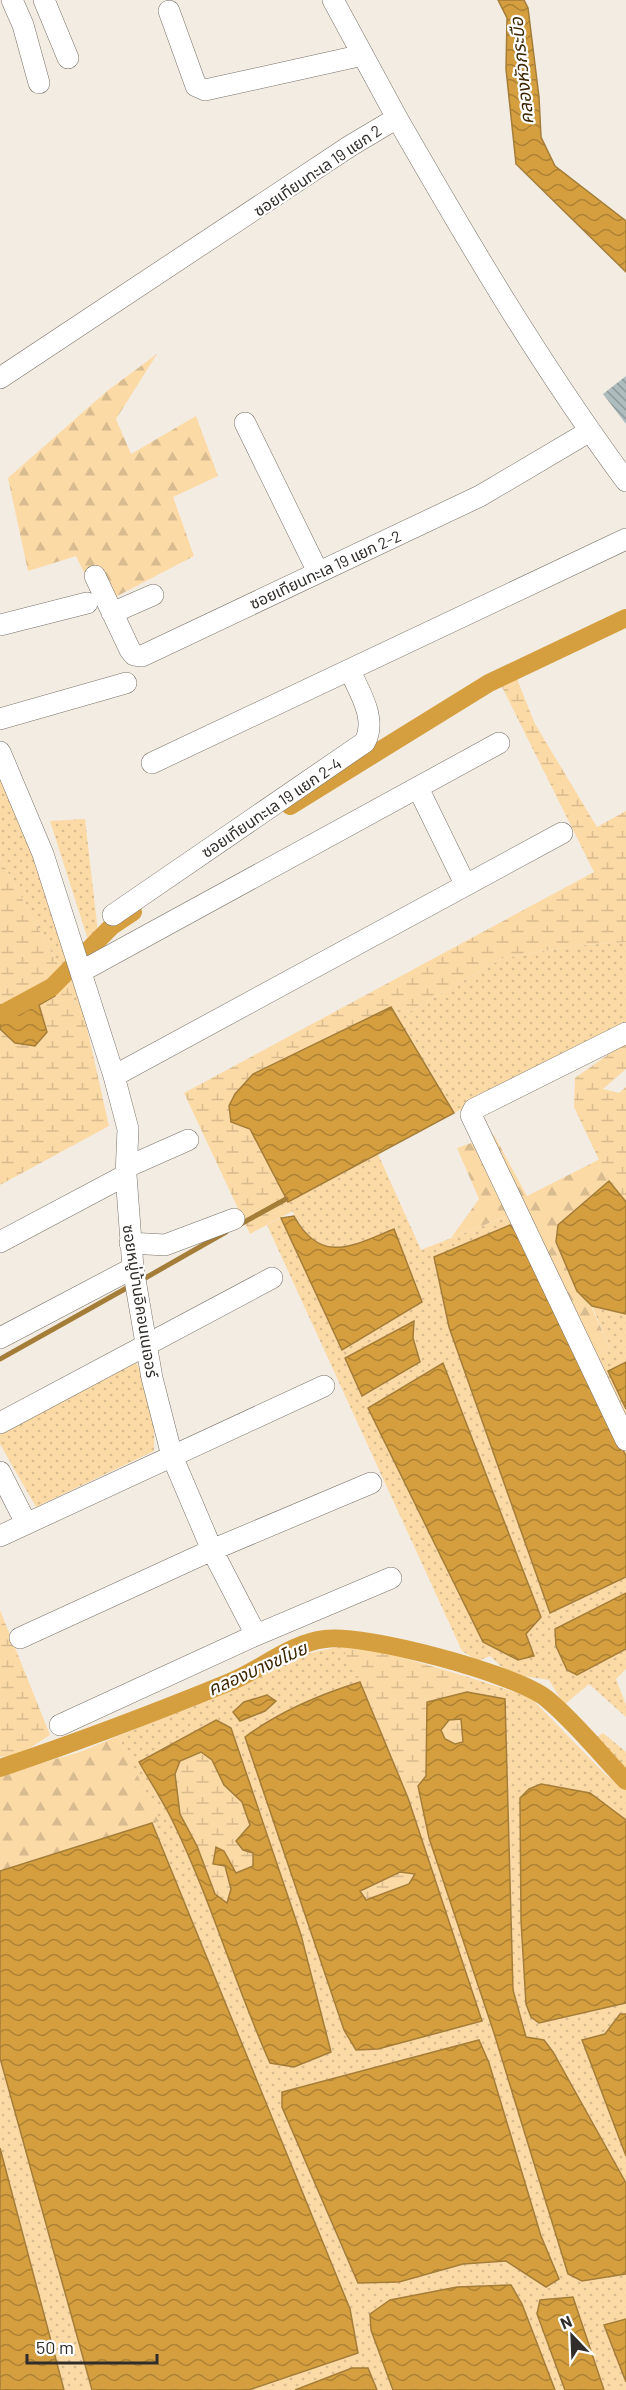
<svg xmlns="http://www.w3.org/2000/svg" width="626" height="2390" font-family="Barlow,'Noto Sans Thai',sans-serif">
  <defs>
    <pattern id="green-dots" width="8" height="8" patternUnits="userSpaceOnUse" patternTransform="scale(1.5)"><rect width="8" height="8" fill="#fcdaa6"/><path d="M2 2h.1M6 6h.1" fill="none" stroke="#d8bb8f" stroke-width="1.8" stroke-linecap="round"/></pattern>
    <pattern id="forest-firs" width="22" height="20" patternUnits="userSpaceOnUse" patternTransform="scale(1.5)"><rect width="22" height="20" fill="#fcdaa6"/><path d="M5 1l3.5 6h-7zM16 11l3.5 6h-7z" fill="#d8bb8f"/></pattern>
    <pattern id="wetland-marsh" width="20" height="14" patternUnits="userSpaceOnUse" patternTransform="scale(1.5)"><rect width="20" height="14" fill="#fcdaa6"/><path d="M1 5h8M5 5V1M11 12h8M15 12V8" fill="none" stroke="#d8bb8f"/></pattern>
    <pattern id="water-waves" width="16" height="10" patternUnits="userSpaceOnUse" patternTransform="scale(1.5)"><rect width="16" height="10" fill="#d59f3f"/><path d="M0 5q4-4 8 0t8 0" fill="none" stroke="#ad8235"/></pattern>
    <pattern id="building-back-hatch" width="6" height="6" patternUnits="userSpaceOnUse" patternTransform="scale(1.5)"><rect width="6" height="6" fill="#aebcbe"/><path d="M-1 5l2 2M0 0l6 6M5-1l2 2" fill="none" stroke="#8e999b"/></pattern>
  </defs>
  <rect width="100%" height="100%" fill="#f3ece2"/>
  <path fill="url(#green-dots)" fill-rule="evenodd" d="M0 769 61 924 87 1028 60 968 0 858Z
    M85 819 99 941 90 946 50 821Z
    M626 942V1027L454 1113 391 1007 409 1012 503 958 573 946Z
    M378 1154 421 1250 527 1208 594 1356 610 1348 592 1306 626 1314V1362L608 1371 626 1409V1456L519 1235 550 1613 626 1577V1593L555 1629 577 1675 626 1649V1669L616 1679 626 1705V1717L589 1684 564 1705 549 1680 509 1674 490 1656 478 1661 462 1651 267 1225 281 1218 342 1350 422 1302 394 1229C379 1235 362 1245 346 1249 316 1255 298 1224 288 1202ZM413 1321V1338L420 1362 362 1395 346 1358ZM443 1363 526 1634 534 1655 368 1409Z
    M134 1360C153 1383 155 1422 154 1451L36 1507 0 1444V1428Z
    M342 1646 360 1682C318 1695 280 1711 245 1737L344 2030 356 2050 378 2049 482 2021 408 1798 418 1786 429 1838 583 2281 626 2274V2319L604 2326 626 2382V2390H604L573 2297 540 2300 537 2314 565 2390H555L522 2304 511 2285 457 2287 371 2330 393 2390H377L368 2368H352L295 2390H249L358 2353 350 2309 152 1823 159 1821 118 1736 226 1693 306 1654ZM215 1720 231 1728 301 1935 331 2052 270 2062C235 1985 212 1903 176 1827 165 1805 151 1783 139 1762ZM489 2063 541 2236 559 2279 525 2274 506 2261 463 2264 399 2282 344 2253 282 2107V2092L329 2080Z
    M471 1678 530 1697 606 1775 626 1790V1820L590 1793 529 1789 520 1799 521 1920 526 2004 539 2023 626 2003V2014H619L605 2035 582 2041 626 2156V2183L553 2052 544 2040 526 2038 513 1990 505 1699 467 1692Z
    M603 1733 626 1752V1774L594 1739Z
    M0 2058 92 2390H64L0 2148Z"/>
  <path fill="url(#forest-firs)" d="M157 354 116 419 131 454 196 416 218 476 173 497 194 556 100 605 76 556 28 571 8 478 107 391Z
    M494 1135 527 1196 600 1159 609 1181 558 1224 577 1291 591 1306 610 1348 594 1356 527 1208 451 1238 479 1199 457 1148Z
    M118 1736 160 1821 0 1871V1775L80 1752Z"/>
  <path fill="url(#wetland-marsh)" d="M517 679 535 724 597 827 626 811V942L573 946 503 958 409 1012 391 1007 235 1094 229 1106 231 1122 250 1129 293 1211 250 1234 184 1093 594 872 500 683Z
    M0 858 60 968 87 1028 109 1126 0 1185V1029L47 1032 39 1005 55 995 52 987 22 1002 0 1005Z
    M626 1042V1069L603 1089 619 1093 626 1087V1202L609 1181 574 1107 575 1078Z
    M0 1610 50 1735 21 1754 0 1757Z
    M342 1646H364L471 1678 467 1692 427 1702 426 1776 408 1798Z
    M461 1719 463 1742 455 1744 445 1739 441 1730 449 1720Z
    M201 1752 212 1760 224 1785 242 1802 250 1825 253 1866 236 1874 224 1851 231 1889 227 1903 215 1894 197 1846 180 1814 175 1774 180 1761Z
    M400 1872 415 1874 409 1884 366 1900 360 1891Z"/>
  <path fill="url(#water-waves)" stroke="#a47d39" stroke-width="1.5" fill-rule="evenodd" d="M498 0H524L528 8 539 97 541 137 555 166 626 221V272L516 164 506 69 507 18Z
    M52 987 55 996 39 1005 47 1032 35 1046 15 1043 0 1029V1005L22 1002Z
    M391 1007 454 1113 288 1202 250 1129 231 1122 229 1106 235 1094 253 1074Z
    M609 1181 626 1202V1314L592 1306 577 1291 556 1242 558 1225Z
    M294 1216C321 1266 354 1245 394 1229L422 1302 342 1350 281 1218Z
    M510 1225 519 1235 626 1456V1577L550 1613 449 1327 434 1257Z
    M414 1321 413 1338 420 1362 362 1396 345 1358Z
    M626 1362V1409L608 1371Z
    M443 1363 541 1617 526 1634 534 1656 518 1660 483 1642 368 1408Z
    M626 1593V1649L577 1675 567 1670 556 1646 555 1629Z
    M360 1682 408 1798 482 2021 378 2049 356 2050 344 2030 245 1737C280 1711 318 1695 360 1682ZM400 1872 415 1874 409 1884 366 1900 360 1891Z
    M467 1692 505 1699 513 1990 526 2037 544 2040 553 2052 626 2183V2274L582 2281 568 2274 494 2033 429 1838 418 1786 426 1776 427 1702ZM461 1719 463 1742 455 1744 445 1739 441 1730 449 1720Z
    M267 1695 276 1701 265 1711 240 1721 233 1712 244 1702Z
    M216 1720 231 1728 301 1935 331 2052 294 2067 270 2063C235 1985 212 1903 175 1826 165 1804 151 1783 139 1762ZM201 1752 212 1760 224 1785 242 1802 250 1825 236 1841 243 1850 253 1853V1866L236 1873 224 1851 216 1847 213 1864 225 1866 231 1889 227 1903 215 1894 197 1846 180 1814 175 1774 180 1761Z
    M541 1784 590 1793 626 1820V2003L539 2023 531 2017 526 2004 521 1921 520 1798 529 1789Z
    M152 1823 350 2309 358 2353 249 2390H92L0 2058V1871Z
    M620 2014H626V2156L582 2040 605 2034Z
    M479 2040 489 2063 541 2236 559 2279 546 2287 506 2261 463 2264 399 2282 358 2283 282 2107V2092Z
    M0 2148 64 2390H0Z
    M511 2285 522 2304 555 2390H393L371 2330 370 2314 390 2300 457 2287Z
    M573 2297 604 2390H565L537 2314 540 2300Z
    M626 2319V2382L604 2325Z
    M352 2368H368L377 2390H295Z"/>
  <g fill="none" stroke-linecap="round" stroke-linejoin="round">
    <path stroke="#a47d39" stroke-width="5" d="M237 1226 286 1199
      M140 1281 226 1232
      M0 1359 132 1285"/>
    <path stroke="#d59f3f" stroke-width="18" d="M290 806 489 683 626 618
      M0 1015 52 987 112 926 133 912
      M0 1768C78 1742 154 1713 230 1682 262 1669 290 1643 325 1639 364 1633 517 1674 547 1699 576 1723 600 1754 626 1781"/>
  </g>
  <path fill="url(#building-back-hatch)" d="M626 376V424L603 394Z"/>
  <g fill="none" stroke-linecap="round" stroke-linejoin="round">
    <defs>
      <path id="minor" d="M12 0 23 25 39 83
        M44 0 68 58
        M333 0 397 118
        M169 11 196 86 205 90 363 55
        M0 378 350 146 397 118C468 242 541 366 626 481
        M245 423 318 572
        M95 576 130 650 134 655 142 656 480 496 590 431
        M112 613 153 595
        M0 625 87 603
        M0 719 126 683
        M0 752 43 854 114 1076 128 1129 126 1175 133 1268 152 1378 172 1456 212 1550 256 1635
        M152 763 626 539
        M418 788 465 884
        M113 915 365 742C377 719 360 693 350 671
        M82 971 499 743
        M626 1033 474 1109 471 1115 626 1440
        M114 1076 562 833
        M127 1167 188 1140
        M0 1242 126 1175
        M130 1243 165 1245 234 1219
        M0 1338 133 1268
        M0 1423 272 1278
        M0 1472 26 1523
        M0 1536 324 1386
        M20 1638 212 1550 371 1483
        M60 1725 256 1635 391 1578"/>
    </defs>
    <use href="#minor" stroke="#787269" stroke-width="22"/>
    <use href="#minor" stroke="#fff" stroke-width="21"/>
  </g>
  <g text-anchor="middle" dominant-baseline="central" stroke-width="4.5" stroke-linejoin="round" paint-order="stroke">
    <g font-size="16" fill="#302d2a" stroke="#fff">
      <text transform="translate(317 170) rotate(-34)">ซอยเทียนทะเล 19 แยก 2</text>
      <text transform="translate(325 569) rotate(-25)">ซอยเทียนทะเล 19 แยก 2-2</text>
      <text transform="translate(271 807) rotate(-34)">ซอยเทียนทะเล 19 แยก 2-4</text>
      <text transform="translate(141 1301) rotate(81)">ซอยหมู่บ้านอิคอนเนเจอร์</text>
    </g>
    <g font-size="18" font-style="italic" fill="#3c2700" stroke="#fff">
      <text transform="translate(521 71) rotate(-96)">คลองหัวกระบือ</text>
      <text transform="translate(257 1668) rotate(-24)">คลองบางขโมย</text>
    </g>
  </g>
  <g transform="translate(572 2336) rotate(337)" stroke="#ffffff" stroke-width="4.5" paint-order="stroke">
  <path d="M0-4.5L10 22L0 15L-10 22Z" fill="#302d2a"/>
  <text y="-9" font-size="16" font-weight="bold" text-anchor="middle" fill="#302d2a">N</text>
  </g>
  <path d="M27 2354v9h130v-9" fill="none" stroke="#302d2a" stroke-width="3"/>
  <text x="36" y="2354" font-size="18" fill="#302d2a" stroke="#ffffff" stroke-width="4.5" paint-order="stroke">50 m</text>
</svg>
